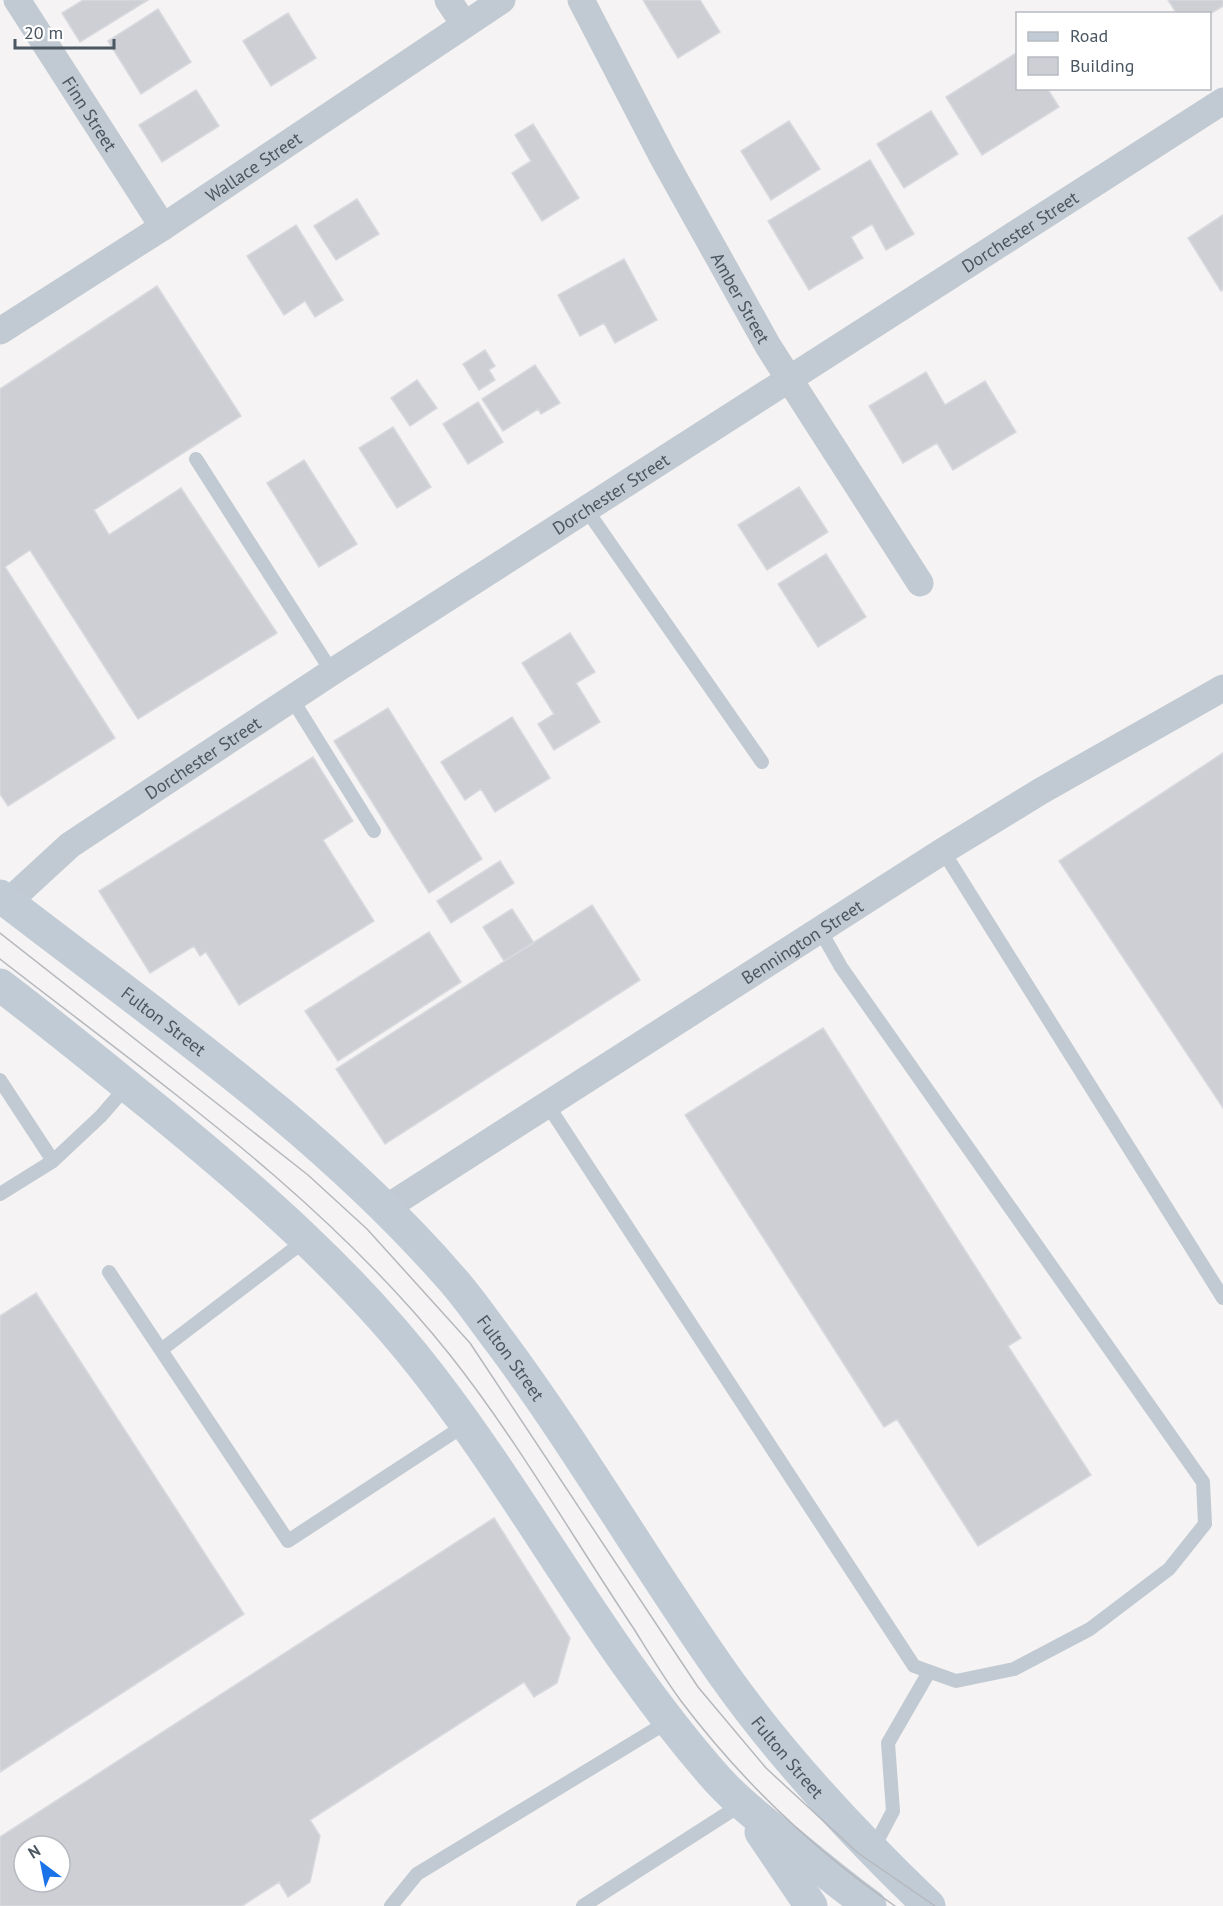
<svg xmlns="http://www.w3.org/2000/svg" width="1223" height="1906" font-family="'PT Sans',sans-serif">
  <rect width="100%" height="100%" fill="#f5f3f3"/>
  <path fill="#cdcfd5" stroke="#d7d9de" stroke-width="1.5" fill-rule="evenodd" d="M83 0H148L80 42 62 13Z
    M643 0H700L720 32 678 58Z
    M1168 0H1223V6L1210 14H1177Z
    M158 9 191 62 141 94 108 41Z
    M288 13 316 58 271 86 243 41Z
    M1018 52V88H1047L1059 107 982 155 946 97Z
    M196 90 219 126 162 162 139 125Z
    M931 111 958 154 904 188 877 144Z
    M789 121 820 169 771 200 741 151Z
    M533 124 579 198 542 221 512 173 531 161 515 135Z
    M870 160 914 234 886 250 872 224 851 237 863 258 809 290 768 221Z
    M357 199 379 234 336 260 314 226Z
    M1223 215V289L1221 291 1188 238Z
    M296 225 343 300 315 317 305 301 284 315 247 256Z
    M624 259 657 320 615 343 604 323 580 336 558 295Z
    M157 286 241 416 94 510 109 535 181 488 277 633 138 719 30 550 5 567 115 738 8 806 0 794V389Z
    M485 350 495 366 489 370 495 380 479 390 463 364Z
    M535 365 560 403 541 414 538 409 503 431 482 399Z
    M926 372 945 405 985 381 1016 432 953 470 937 443 903 463 869 406Z
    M417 380 437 408 410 426 391 398Z
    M478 402 503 442 468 464 443 424Z
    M393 427 431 487 397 508 359 448Z
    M304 460 357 544 319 567 267 483Z
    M799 487 828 532 767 570 738 525Z
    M826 554 866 617 818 647 778 584Z
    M570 633 595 672 576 683 600 722 554 750 538 724 554 714 522 663Z
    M388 708 482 859 429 893 334 741Z
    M512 717 550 778 495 812 481 789 465 800 441 762Z
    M1223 753V1108L1059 861Z
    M313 757 353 821 323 840 374 921 239 1005 206 952 200 956 194 946 150 973 99 891Z
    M500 861 514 883 451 923 437 901Z
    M592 905 640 980 385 1144 336 1069Z
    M512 909 534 943 504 961 483 927Z
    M429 932 461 982 338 1061 305 1011Z
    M823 1028 1021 1338 1008 1346 1091 1475 978 1546 897 1419 884 1427 685 1115Z
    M36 1293 244 1614 0 1772V1316Z
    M494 1518 570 1638 557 1683 534 1697 524 1682 310 1820 320 1836 310 1882 288 1897 279 1882 242 1906H0V1837ZM24 1846H60V1882H24Z"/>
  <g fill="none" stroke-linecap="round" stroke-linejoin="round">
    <path stroke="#c1cad2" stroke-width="14" d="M196 459 332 672
      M586 509 762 762
      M292 699 374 831
      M943 851 1223 1298
      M0 1080 53 1161
      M547 1104 914 1666 956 1681 1014 1669 1090 1629 1169 1569 1205 1524 1203 1482 841 967 820 930
      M0 1194 53 1161 101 1116 127 1086
      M109 1272 288 1541 465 1425
      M161 1350 307 1239
      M873 1849 893 1811 888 1743 929 1672
      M391 1906 417 1874 669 1721
      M583 1906 742 1804"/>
    <g stroke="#c1cad2" stroke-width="27">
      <path id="s1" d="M17 0 163 227"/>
      <path d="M448 0 464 24"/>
      <path id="s2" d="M581 0 663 158 768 346 920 583"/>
      <path id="s3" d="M0 331 163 227 502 0"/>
      <path id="s4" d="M8 902 70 845 332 672 1223 101"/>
      <path id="s5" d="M386 1208 943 851 1041 791 1223 688"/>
    </g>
    <g stroke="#c1cbd6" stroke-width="33">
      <path id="s6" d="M0 896C155 1016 320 1128 450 1277 469 1298 484 1321 501 1343 581 1451 648 1568 726 1678 785 1761 856 1836 929 1906"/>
      <path d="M0 985C53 1025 104 1067 156 1109 255 1190 353 1275 431 1377 531 1507 607 1655 717 1779 739 1803 764 1822 789 1842 816 1864 842 1886 870 1906"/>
      <path d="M761 1832 811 1906"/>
    </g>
    <path stroke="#b5b8bd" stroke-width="1.5" d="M0 933 308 1175 367 1229 470 1343 698 1687 766 1768 858 1853 935 1906
      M0 959C158 1082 325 1198 450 1355 518 1441 573 1538 634 1629 649 1653 664 1678 681 1701 740 1779 814 1850 895 1906"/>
  </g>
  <g text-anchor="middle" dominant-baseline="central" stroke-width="6" stroke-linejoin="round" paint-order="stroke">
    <g font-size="18" fill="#4a5661" stroke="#fff">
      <text stroke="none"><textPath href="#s1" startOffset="135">Finn Street</textPath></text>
      <text stroke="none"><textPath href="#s3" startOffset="302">Wallace Street</textPath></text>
      <text stroke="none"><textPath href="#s4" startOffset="1215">Dorchester Street</textPath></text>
      <text stroke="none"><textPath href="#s2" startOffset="338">Amber Street</textPath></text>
      <text stroke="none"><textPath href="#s4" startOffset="729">Dorchester Street</textPath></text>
      <text stroke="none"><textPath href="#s4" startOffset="243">Dorchester Street</textPath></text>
      <text stroke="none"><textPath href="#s5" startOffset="494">Bennington Street</textPath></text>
      <text stroke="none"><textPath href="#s6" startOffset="206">Fulton Street</textPath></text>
      <text stroke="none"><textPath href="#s6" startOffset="692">Fulton Street</textPath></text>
      <text stroke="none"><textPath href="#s6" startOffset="1178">Fulton Street</textPath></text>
    </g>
  </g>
  <rect x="1016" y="12" width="195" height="78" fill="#ffffff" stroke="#b7bbc0" stroke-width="1.5"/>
  <rect x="1028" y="32" width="30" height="9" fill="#c1cbd6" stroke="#b7bbc0" stroke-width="1.5"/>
  <text x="1070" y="42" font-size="18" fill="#4a5661">Road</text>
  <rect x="1028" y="57" width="30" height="18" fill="#cdcfd5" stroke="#b7bbc0" stroke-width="1.5"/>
  <text x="1070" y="72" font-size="18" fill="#4a5661">Building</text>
  <g transform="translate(42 1864) rotate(328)"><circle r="28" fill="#ffffff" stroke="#b7bbc0" stroke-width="1.5"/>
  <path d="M0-4.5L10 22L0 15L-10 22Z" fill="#1a73e8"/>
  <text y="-9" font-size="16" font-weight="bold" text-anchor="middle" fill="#4a5661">N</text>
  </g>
  <path d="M15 39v9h99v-9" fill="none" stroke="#4a5661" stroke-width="3"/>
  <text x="24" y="39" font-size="18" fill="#4a5661" stroke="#ffffff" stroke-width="4.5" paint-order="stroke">20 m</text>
</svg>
